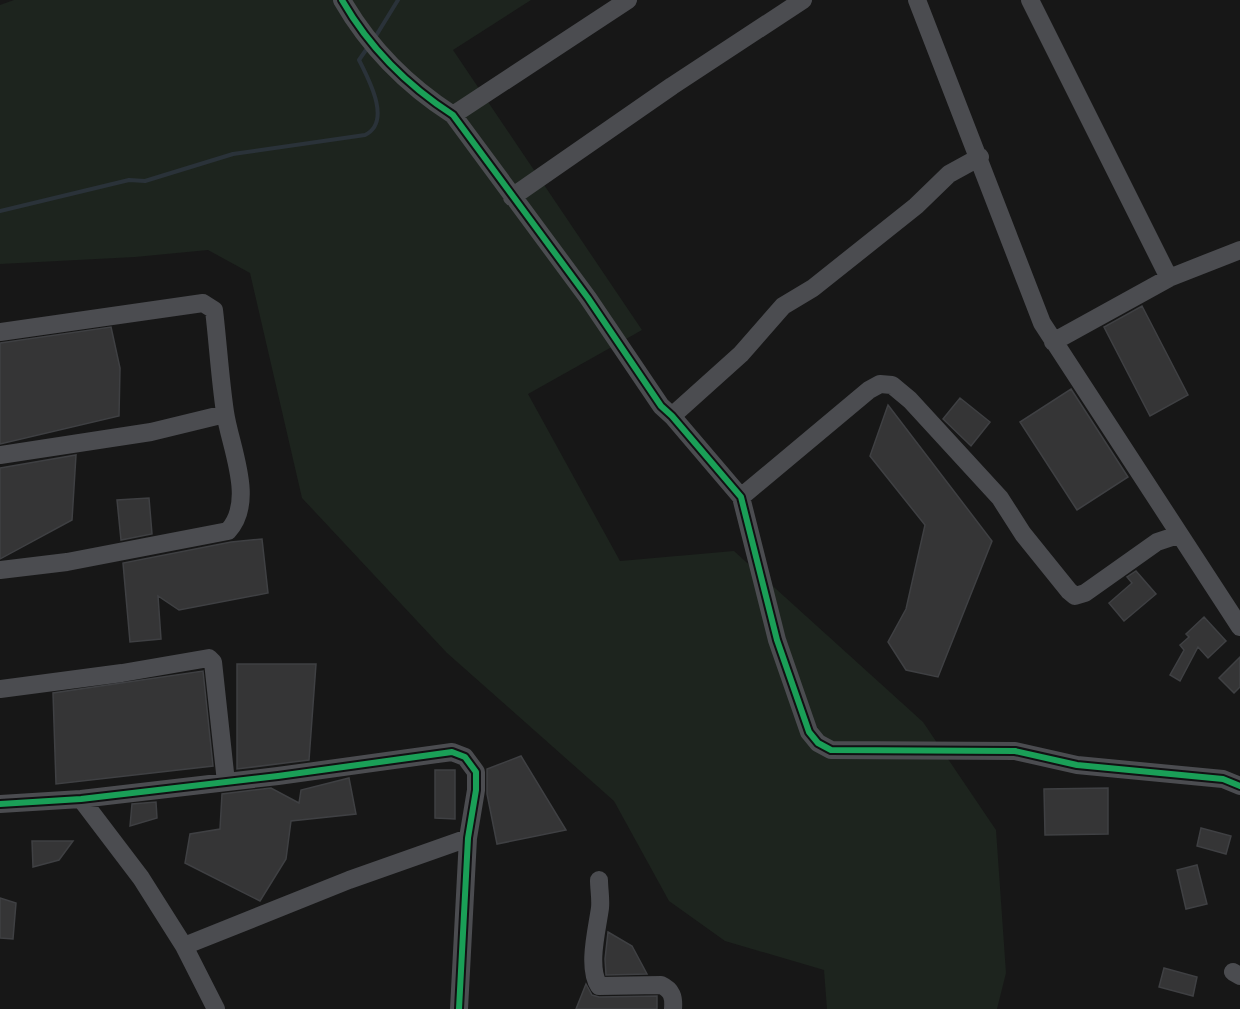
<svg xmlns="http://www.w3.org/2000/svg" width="1240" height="1009" font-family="'Titillium Web',sans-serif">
  <rect width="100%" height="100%" fill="#171717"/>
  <path fill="#1d241e" d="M14 0H531L453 50 642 330 528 394 620 561 734 551 923 722 996 830 1006 973 997 1009H827L824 970 725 941 669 901 614 801 447 653 302 498 250 273 208 250 135 257 0 264V5Z"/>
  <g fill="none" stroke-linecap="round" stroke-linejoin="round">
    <path stroke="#2a3239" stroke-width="4" d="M374 39 398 0
      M0 211 129 180 145 181 233 154 365 135C392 122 369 80 359 60L368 47"/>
  </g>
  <path fill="#353536" stroke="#3f4043" stroke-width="1.5" d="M1142 306 1188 395 1150 416 1104 327Z
    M111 327 120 368 119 416 0 444V343Z
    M1071 389 1128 477 1077 510 1020 422Z
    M960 398 990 422 971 446 943 419Z
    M888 405 992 541 938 677 906 670 888 642 906 609 925 525 870 456Z
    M76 455 72 520 0 559V468Z
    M149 498 152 534 121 540 117 500Z
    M262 539 268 593 179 610 158 596 161 639 130 642 123 563 231 542Z
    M1136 571 1156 594 1124 621 1109 603 1132 583 1127 577Z
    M1204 617 1226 641 1208 658 1198 647 1180 681 1170 675 1184 650 1180 645 1189 637 1186 634Z
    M1240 657V687L1234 693 1219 678Z
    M237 664H316L309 760 237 769Z
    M203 671 213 766 56 784 53 693Z
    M521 756 566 830 497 844 487 794V769Z
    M435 770H455V819L435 818Z
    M349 778 356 814 291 821 286 859 260 901 185 863 190 834 220 829 222 794 271 788 299 803 301 790Z
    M1108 788V834L1045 835 1044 789Z
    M156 802 157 818 130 826 132 804Z
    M1201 828 1231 836 1226 854 1197 846Z
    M32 841H73L59 860 33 867Z
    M1197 865 1207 904 1186 909 1177 870Z
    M0 898 16 903 13 939 0 938Z
    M608 932 632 946 647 974 606 975 605 959Z
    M1164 968 1197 977 1193 996 1159 987Z
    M586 984 592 995 599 997 657 996V1009H576Z"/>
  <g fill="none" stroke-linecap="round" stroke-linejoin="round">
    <path stroke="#4b4c50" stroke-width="18" d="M342 0C369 47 408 86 453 115L588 298 661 406 672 416 741 497 777 640 809 732 818 743 831 750 1015 751 1077 765 1223 779 1240 786
      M917 0 1042 323 1240 627
      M1030 0 1169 278
      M453 115 628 0
      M512 197 672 86 803 0
      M0 332 203 303 214 310C218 344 220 378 225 412 230 447 256 501 228 531L67 562 0 570
      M1053 342 1169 278 1240 250
      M672 416 741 354 783 306 813 288 916 206 949 174 980 157
      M0 455 151 432 225 414
      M741 497 869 390 880 384 892 385 910 400 1000 498 1023 534 1069 591 1075 596 1085 593 1157 542 1178 535
      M0 689 122 673 209 658 213 662 226 782
      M81 799 141 878 184 946 216 1009
      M0 804 81 799 278 776 452 752 465 757 476 772V790L468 838 459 1009
      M599 880C599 889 601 899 600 908 597 930 587 967 599 986L661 985C672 990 674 997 673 1009
      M184 946 349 880 468 838
      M1233 972 1240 976"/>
    <defs>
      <path id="cycleway" d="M342 0C369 47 408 86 453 115L588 298 661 406 672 416 741 497 777 640 809 732 818 743 831 750 1015 751 1077 765 1223 779 1240 786
        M0 804 81 799 278 776 452 752 465 757 476 772V790L468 838 459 1009"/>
    </defs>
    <use href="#cycleway" stroke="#111113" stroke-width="10"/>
    <use href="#cycleway" stroke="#1a9f57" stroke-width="6"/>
  </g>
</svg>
